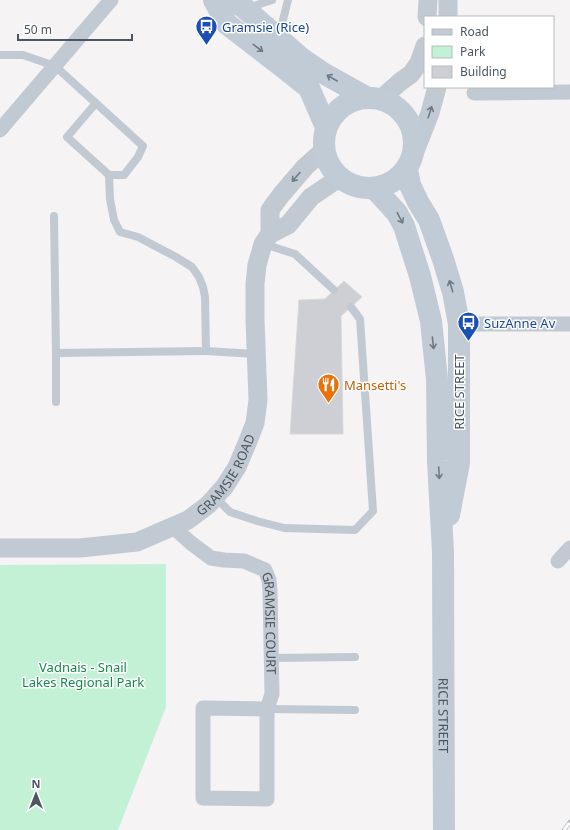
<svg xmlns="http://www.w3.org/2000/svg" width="570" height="830" viewBox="0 0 570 830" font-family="'Noto Sans',sans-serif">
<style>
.green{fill:#c3f1d5}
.building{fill:#cdcfd5;stroke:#d7d9de}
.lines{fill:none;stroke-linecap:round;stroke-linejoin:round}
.service{stroke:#c1cad2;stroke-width:8}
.minor{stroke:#c1cad2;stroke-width:15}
.tertiary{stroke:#c1cad2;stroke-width:19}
.secondary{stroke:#c1cbd6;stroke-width:22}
.rail-casing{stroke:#b5b8bd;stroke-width:4.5}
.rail{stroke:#fff;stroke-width:3;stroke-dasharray:9;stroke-linecap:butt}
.oneway{stroke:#6e7984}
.oneway2{stroke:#6e7983}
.labels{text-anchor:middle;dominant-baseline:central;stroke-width:3;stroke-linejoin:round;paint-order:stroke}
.transit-label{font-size:13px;fill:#164399;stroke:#fff;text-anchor:start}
.food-label{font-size:13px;fill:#c56008;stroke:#fff;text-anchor:start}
.street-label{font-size:13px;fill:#4a5661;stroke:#fff}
.park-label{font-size:13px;fill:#17864f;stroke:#fff}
</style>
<rect width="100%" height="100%" fill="#f5f3f3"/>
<path class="green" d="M166 564V707L118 830H0V565Z"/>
<path class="building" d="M344 281 362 297 341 316 343 434H290L299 300 325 299Z"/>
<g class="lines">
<g class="service">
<path d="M248 6H254L272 0"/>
<path d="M279 36 288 0"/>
<path d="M0 55H23L55 66 143 146 138 157 124 175H109L67 137 96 103"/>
<path d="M109 175 110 199 114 220 120 232 138 237 176 257 192 267 199 277 203 287 205 297 206 351 256 354"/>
<path d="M54 216 56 353 206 351"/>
<path d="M264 244 295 254 334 290"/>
<path d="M56 353V402"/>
<path d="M215 497 230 512 257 521 284 528 355 530 373 511 360 319 351 307"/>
<path d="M272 658 355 657"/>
<path d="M267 709 355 710"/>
</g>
<g class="minor">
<path d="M474 93 570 92"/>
<path d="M0 130 111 0"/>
<path d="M459 324H570"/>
<path id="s1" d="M173 527 191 543 211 558 224 560 244 561 265 570 269 580 270 591 272 694 267 709V799L203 798V708L267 709"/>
<path d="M558 561 570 548"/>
</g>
<g class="tertiary">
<path d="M427 17 428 0"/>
<path d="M448 17V0"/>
<path d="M381 99 400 82 411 74 419 63 425 46"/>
<path d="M411 161 430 113 437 87"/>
<path d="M270 234V210L281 195 305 167 324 150"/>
<path id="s2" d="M0 548H80L137 542 188 520 208 505 225 486 237 467 248 441 255 423 258 400 255 319V284L257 265 263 244 270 234 288 225 311 197 339 178"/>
</g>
<g class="secondary">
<path d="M214 0 227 24 284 68 309 88 326 127"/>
<path d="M229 0 242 6 301 58 323 73 366 97"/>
<circle cx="369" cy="143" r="45"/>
<path d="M407 169 410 185 418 202 429 220 443 259 453 292 459 324V463L449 515"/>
<path id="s3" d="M375 189 397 213 404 226 420 276 431 321 437 379 438 461 443 552 444 830"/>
</g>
<defs>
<path id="rail" d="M564 830 570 822"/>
</defs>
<use href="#rail" class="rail-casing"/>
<use href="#rail" class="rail"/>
</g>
<defs><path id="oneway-shaft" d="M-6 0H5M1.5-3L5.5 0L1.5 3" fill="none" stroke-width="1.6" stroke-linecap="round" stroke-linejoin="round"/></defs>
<g class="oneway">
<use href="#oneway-shaft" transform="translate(258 48) rotate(37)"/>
<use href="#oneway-shaft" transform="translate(332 78) rotate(-150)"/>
<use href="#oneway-shaft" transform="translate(400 218) rotate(62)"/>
<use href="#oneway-shaft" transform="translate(451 286) rotate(-107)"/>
<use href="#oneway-shaft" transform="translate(433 343) rotate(84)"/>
<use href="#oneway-shaft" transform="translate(439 473) rotate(87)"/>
</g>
<g class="oneway2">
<use href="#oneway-shaft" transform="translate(430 112) rotate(-72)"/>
<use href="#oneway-shaft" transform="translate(296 177) rotate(130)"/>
</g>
<defs>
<symbol id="bus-pin" viewBox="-11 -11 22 30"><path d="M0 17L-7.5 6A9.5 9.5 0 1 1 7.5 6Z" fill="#1a4fb4" stroke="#fff"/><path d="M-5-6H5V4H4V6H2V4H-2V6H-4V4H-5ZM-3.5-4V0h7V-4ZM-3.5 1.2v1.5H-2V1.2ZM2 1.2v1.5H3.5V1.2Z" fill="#fff"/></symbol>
<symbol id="restaurant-pin" viewBox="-11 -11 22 30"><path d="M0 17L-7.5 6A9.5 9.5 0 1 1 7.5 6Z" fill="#e8710a" stroke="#fff"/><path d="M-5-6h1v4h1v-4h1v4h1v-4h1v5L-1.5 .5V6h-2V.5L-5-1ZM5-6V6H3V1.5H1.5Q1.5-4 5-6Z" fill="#fff"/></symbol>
</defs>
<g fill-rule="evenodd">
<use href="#bus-pin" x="194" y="14" width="25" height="34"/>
<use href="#bus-pin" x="456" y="310" width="25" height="34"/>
<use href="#restaurant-pin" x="316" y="372" width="25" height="34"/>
</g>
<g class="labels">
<g class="transit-label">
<text x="222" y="27">Gramsie (Rice)</text>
<text x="484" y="323">SuzAnne Av</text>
</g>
<g class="food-label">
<text x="344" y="385">Mansetti's</text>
</g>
<g class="street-label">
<text transform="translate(459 392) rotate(-90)">RICE STREET</text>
<text stroke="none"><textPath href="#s2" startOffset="253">GRAMSIE ROAD</textPath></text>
<text stroke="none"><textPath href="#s1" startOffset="159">GRAMSIE COURT</textPath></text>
<text stroke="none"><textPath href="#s3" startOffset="541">RICE STREET</textPath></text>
</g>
<g class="park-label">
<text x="83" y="667">Vadnais - Snail<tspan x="83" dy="15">Lakes Regional Park</tspan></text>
</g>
</g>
<rect x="424" y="16" width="130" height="72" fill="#ffffff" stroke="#b7bbc0"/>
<rect x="432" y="29" width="20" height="6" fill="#c1cbd6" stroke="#b7bbc0"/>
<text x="460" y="36" font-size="12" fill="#4a5661">Road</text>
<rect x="432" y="46" width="20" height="12" fill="#c3f1d5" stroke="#b7bbc0"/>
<text x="460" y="56" font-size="12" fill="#4a5661">Park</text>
<rect x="432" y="66" width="20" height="12" fill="#cdcfd5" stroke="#b7bbc0"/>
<text x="460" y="76" font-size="12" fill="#4a5661">Building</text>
<g transform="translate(36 794)" stroke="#ffffff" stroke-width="3" paint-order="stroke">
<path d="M0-3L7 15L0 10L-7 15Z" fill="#4a5661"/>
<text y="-6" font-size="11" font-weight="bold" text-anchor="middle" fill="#4a5661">N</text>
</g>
<path d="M18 34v6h114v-6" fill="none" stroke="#4a5661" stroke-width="2"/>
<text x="24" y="34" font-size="12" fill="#4a5661" stroke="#ffffff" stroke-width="3" paint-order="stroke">50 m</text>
</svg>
